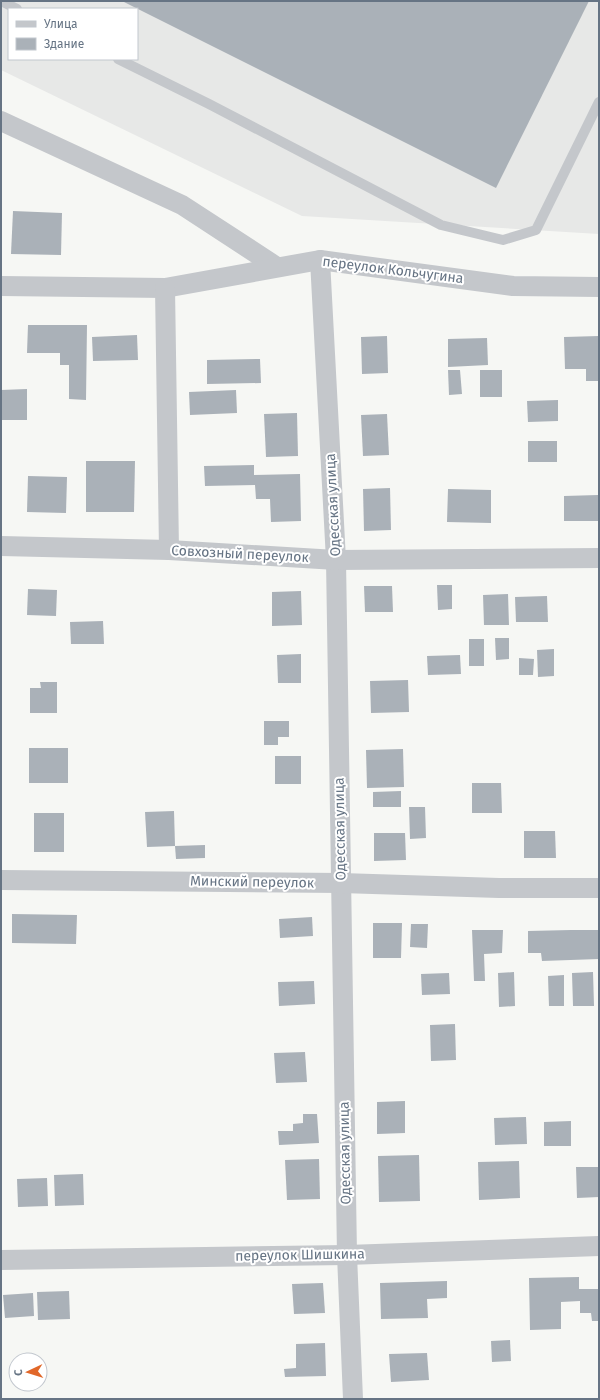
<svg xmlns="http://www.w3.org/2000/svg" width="600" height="1400" viewBox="0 0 600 1400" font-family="'Fira Sans',sans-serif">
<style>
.built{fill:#e7e8e7;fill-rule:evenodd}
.building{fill:#aab1b8}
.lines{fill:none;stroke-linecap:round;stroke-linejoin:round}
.service{stroke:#c4c7cb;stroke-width:10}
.minor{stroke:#c4c7cb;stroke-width:20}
.labels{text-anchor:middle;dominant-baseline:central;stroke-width:4;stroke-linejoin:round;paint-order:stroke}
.street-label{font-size:14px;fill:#667484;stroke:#fff}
</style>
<rect width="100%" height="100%" fill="#f6f7f4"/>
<path class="built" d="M1 1H599V234L302 216 1 70ZM9 9H137V59H9Z"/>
<g class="building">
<path d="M122 1H589L496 188Z"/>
<path d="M13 211 62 213 61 255 11 254Z"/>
<path d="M28 325H87L86 400 69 399V365H60V353H27Z"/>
<path d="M137 335 138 360 93 361 92 337Z"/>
<path d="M387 336 388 373 362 374 361 337Z"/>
<path d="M599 336V381H586V369H565L564 337Z"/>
<path d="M487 338 488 365 448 367V339Z"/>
<path d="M260 359 261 383 207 384V360Z"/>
<path d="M448 370H460L462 394 449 395Z"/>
<rect x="480" y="370" width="22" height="27"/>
<path d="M27 389V420H1V390Z"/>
<path d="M236 390 237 413 190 415 189 392Z"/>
<path d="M558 400V421L528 422 527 401Z"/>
<path d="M297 413 298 456 266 457 264 414Z"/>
<path d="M387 414 389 455 363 456 361 415Z"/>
<rect x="528" y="441" width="29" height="21"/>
<path d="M86 461H135L134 512H86Z"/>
<path d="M254 465V475L300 474 301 521 271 522 270 499H256L255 485 205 486 204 466Z"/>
<path d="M28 476 67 477 66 513 27 512Z"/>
<path d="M390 488 391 530 364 531 363 489Z"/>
<path d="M448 489 491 490V523L447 522Z"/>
<path d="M598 495 599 521H564V496Z"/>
<path d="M437 585H452V609L438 610Z"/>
<path d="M364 586H392L393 612H365Z"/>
<path d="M28 589 57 590 56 616 27 615Z"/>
<path d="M301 591 302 625 272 626V592Z"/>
<path d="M508 594 509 625H484L483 595Z"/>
<path d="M547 596 548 622H516L515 597Z"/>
<path d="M103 621 104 644H71L70 622Z"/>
<path d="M495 638H509V659L496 660Z"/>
<rect x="469" y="639" width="15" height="27"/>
<path d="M554 649V676L538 677 537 650Z"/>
<path d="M301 654V683H278L277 655Z"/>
<path d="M460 655 461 674 428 675 427 656Z"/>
<path d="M519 658 534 659 533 675H519Z"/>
<path d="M408 680 409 712 371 713 370 681Z"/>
<path d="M40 682H57V713H30V688H41Z"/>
<path d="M264 721H289V737H278V745H264Z"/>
<rect x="29" y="748" width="39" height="35"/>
<path d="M403 749 404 787 367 788 366 750Z"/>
<rect x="275" y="756" width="26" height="28"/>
<path d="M472 783H501L502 813H472Z"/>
<path d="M401 791V807H373V792Z"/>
<path d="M409 807H425L426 838 410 839Z"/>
<path d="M174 811 175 846 147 847 145 812Z"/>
<rect x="34" y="813" width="30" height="39"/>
<path d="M524 831H555L556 858H524Z"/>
<path d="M374 833H405L406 860 374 861Z"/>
<path d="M205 845V858L176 859 175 846Z"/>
<path d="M12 914 77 915 76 944 12 943Z"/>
<path d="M312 917 313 936 280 938 279 919Z"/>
<path d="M373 923H402L401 958H373Z"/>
<path d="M411 924H428L427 948 410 947Z"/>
<path d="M472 930H503L502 953 484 954 485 981H474Z"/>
<path d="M571 930H599V959L542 961 541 953H528V931Z"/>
<path d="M514 972 515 1006 499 1007 498 973Z"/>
<path d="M593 972 594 1006H573L572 973Z"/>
<path d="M449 973 450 994 422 995 421 974Z"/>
<path d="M564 975V1006H549L548 976Z"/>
<path d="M314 981 315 1004 279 1006 278 982Z"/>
<path d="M455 1024 456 1060 431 1061 430 1025Z"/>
<path d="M305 1052 307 1082 276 1083 274 1053Z"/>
<path d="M405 1101V1133L377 1134V1102Z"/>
<path d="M303 1114H317L319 1143 279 1145 278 1131H293V1124L303 1123Z"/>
<path d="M526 1117 527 1144 495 1145 494 1118Z"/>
<path d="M571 1121V1146H544V1122Z"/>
<path d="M419 1155 420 1201 379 1202 378 1156Z"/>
<path d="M319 1159 320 1199 287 1200 285 1160Z"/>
<path d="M519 1161 520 1198 479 1200 478 1162Z"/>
<path d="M576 1167H599V1197L577 1198Z"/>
<path d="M83 1174 84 1205 55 1206 54 1175Z"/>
<path d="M47 1178 48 1206 18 1207 17 1179Z"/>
<path d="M579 1277V1289H599V1321H592L591 1313H580V1301L561 1302V1329L530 1330 529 1278Z"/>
<path d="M447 1281V1298L427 1299 428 1318 381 1319 380 1283Z"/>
<path d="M323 1283 325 1313 294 1314 292 1284Z"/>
<path d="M69 1291 70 1319 38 1320 37 1292Z"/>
<path d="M33 1293 34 1316 5 1318 3 1295Z"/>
<path d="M510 1340 511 1361 492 1362 491 1341Z"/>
<path d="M325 1343 326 1376 285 1377 284 1369 296 1368V1344Z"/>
<path d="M427 1353 429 1380 391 1382 389 1354Z"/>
</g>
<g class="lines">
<g class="service">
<path d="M1 1 17 9"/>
<path d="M118 59 209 104 441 225 503 240 536 230 599 102"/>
</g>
<g class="minor">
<path d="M1 121 182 205 277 267"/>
<path d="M320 260 336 560 347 1255 353 1399"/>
<path d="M1 286 165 288 320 260 513 286 599 287"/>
<path d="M165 288 169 550"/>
<path d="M1 546 169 550 336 560 599 558"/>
<path d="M1 880 341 883 499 888H599"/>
<path d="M1 1260 347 1255 599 1246"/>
</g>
</g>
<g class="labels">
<g class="street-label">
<text transform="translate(393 270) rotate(7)">переулок Кольчугина</text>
<text transform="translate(333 505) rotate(-93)">Одесская улица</text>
<text transform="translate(240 554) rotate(3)">Совхозный переулок</text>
<text transform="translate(340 829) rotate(-91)">Одесская улица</text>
<text transform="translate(252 882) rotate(1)">Минский переулок</text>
<text transform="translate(345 1153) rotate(-91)">Одесская улица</text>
<text transform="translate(300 1255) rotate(-1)">переулок Шишкина</text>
</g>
</g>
<rect width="600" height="1400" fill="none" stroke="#667484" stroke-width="4"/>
<rect x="8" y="8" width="130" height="52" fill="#ffffff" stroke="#c2c7ce"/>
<rect x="16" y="21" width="20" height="6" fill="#c4c7cb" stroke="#c2c7ce"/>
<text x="44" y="28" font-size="12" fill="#667484">Улица</text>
<rect x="16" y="38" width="20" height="12" fill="#aab1b8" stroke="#c2c7ce"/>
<text x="44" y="48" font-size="12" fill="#667484">Здание</text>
<g transform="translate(28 1372) rotate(266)"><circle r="19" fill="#ffffff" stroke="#c2c7ce"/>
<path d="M0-3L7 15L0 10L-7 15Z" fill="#e16729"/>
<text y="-6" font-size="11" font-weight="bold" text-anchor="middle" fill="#667484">С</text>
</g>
</svg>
